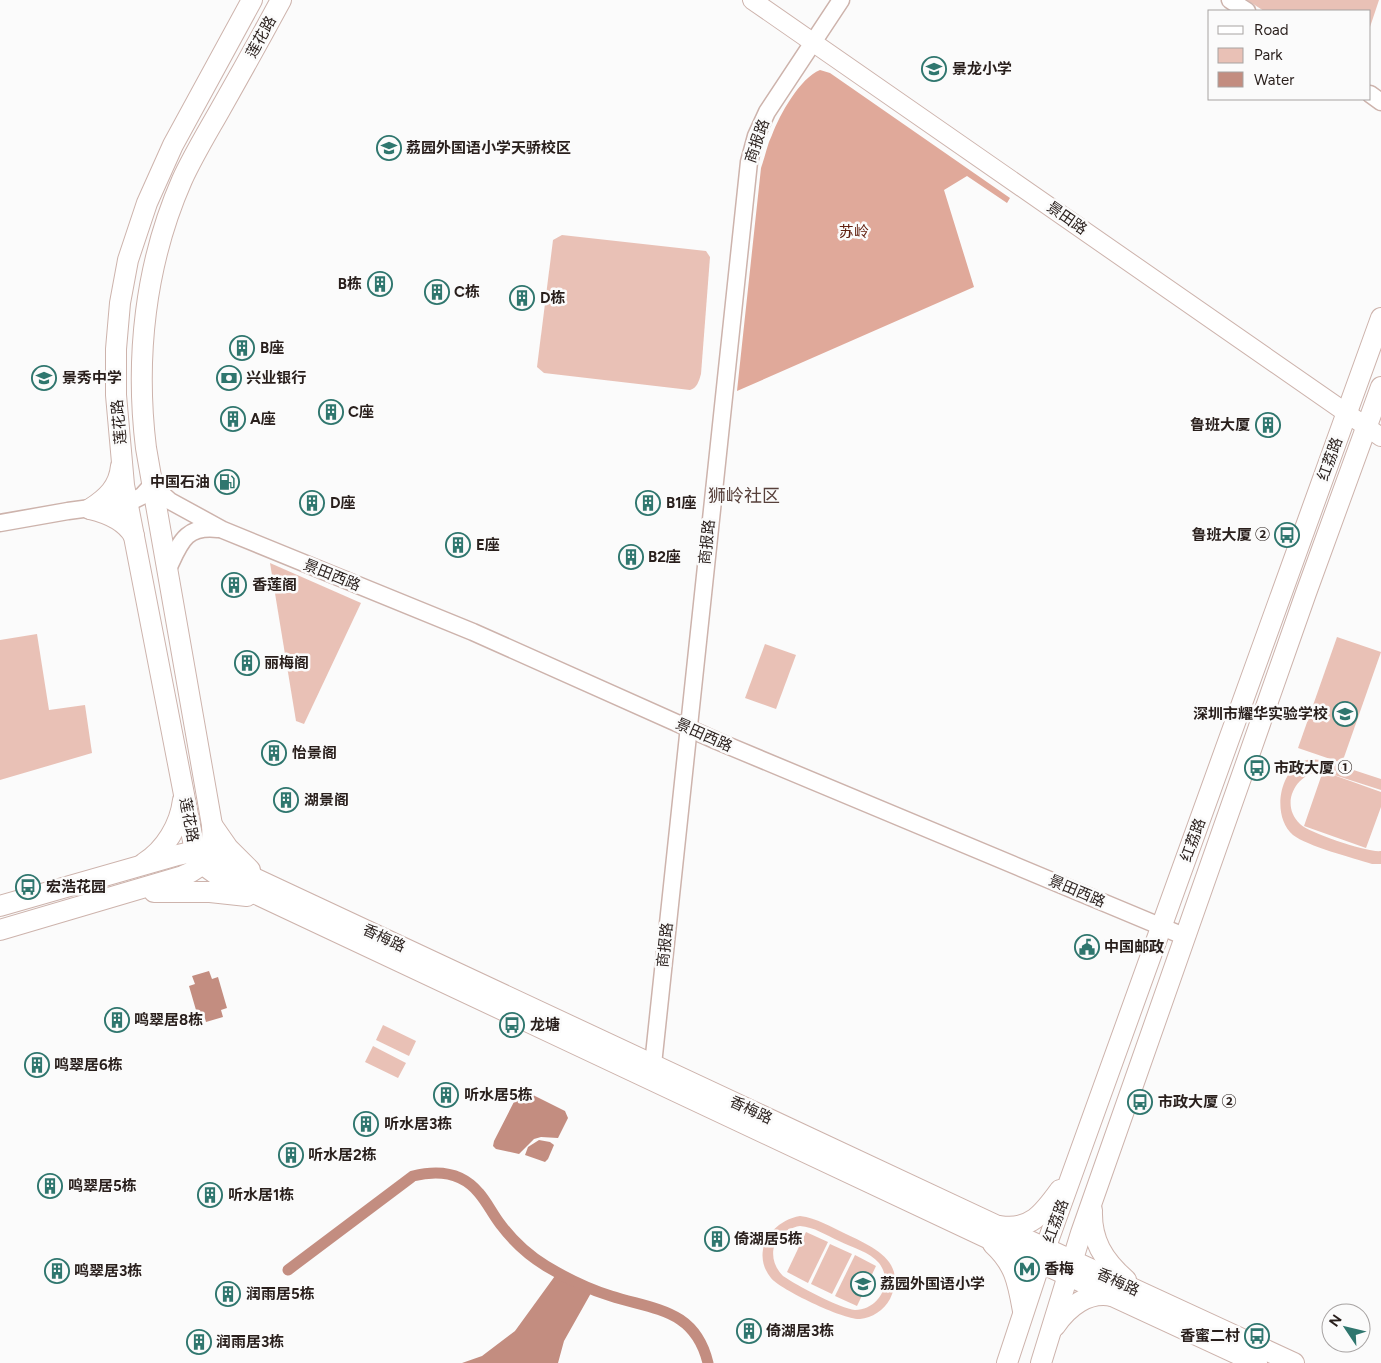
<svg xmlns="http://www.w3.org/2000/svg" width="1381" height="1363" viewBox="0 0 1381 1363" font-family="Figtree,'Noto Sans SC',sans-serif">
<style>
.green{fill:#e9c1b6;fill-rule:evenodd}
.forest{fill:#e0a99a}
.water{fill:#c38d80}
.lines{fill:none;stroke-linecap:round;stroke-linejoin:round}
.canal{stroke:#c38d80;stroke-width:11}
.tertiary-casing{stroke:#cdb3ac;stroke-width:19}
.secondary-casing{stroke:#cdb3ac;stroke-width:20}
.primary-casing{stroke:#cdb3ac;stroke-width:22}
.tertiary{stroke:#fff;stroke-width:16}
.secondary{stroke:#fff;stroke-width:18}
.primary{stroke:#fff;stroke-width:20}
.labels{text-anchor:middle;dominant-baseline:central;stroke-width:5;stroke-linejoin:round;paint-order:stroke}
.street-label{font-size:15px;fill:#291f1c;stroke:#fbfbfb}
.poi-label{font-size:15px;font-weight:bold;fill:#291f1c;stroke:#fbfbfb;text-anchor:start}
.park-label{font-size:15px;fill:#612010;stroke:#fbfbfb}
.quarter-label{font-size:18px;fill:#57403b;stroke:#fbfbfb}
</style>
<rect width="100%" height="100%" fill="#fbfbfb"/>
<g class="green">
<path d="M1247 0H1379L1370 27V11H1264Z"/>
<path d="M562 235 706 251 710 257 701 374C699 381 697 388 690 390L544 373 537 367 553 240Z"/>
<path d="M270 563 361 603 304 724 296 721Z"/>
<path d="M37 634 49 710 85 705 92 753 0 780V640Z"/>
<path d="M1337 637 1381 652 1342 763 1298 748Z"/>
<path d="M765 644 796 655 776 709 745 698Z"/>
<path d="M1323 760 1381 779V790L1325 772 1381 792V807L1366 848 1304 826 1323 771C1296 772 1279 804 1300 824 1309 833 1368 853 1381 851V864H1372C1353 858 1307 846 1293 835 1271 816 1279 768 1307 760 1312 759 1318 760 1323 760Z"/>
<path d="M383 1025 416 1041 409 1056 376 1040Z"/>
<path d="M373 1046 406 1063 398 1078 365 1062Z"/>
<path d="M800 1216C817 1218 831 1227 846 1234 873 1247 908 1261 890 1299 884 1310 872 1318 860 1319 844 1320 781 1290 771 1278 750 1252 771 1221 800 1216ZM800 1226C814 1227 826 1235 839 1241 851 1247 870 1252 879 1263 894 1282 879 1310 855 1310 841 1309 796 1285 783 1276 764 1257 774 1230 800 1226Z"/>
<path d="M806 1232 828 1242 808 1283 787 1272Z"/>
<path d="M830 1244 852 1254 832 1294 811 1284Z"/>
<path d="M855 1255 876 1266 857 1306 835 1296Z"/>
</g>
<path class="forest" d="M820 70 830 73 1010 198 1007 203 967 176 944 190 974 287 737 391 761 168C765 157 767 145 772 135 780 114 800 78 820 70Z"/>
<g class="water">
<path d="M209 971 212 979 218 977 227 1008 221 1010 223 1017 206 1022 204 1015 198 1017 189 986 195 984 192 976Z"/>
<path d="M525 1091 565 1111 568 1118 558 1138 541 1137 534 1139 519 1154 496 1149 493 1146 494 1141 517 1096 520 1092Z"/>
<path d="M539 1140 550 1142 554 1145 548 1159 545 1162 525 1155 528 1147Z"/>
<path d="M560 1269 595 1286 564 1341 558 1363H462L482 1356 515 1331Z"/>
</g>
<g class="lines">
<path class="canal" d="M288 1270 413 1176C437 1170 462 1172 479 1193 487 1202 493 1215 501 1225 513 1241 528 1255 546 1266 566 1278 588 1289 611 1296 655 1310 695 1309 708 1363"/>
<defs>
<g id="tertiary">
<path d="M1230 0 1247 11"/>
<path d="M1370 94 1381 102"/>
<path d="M0 523 68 511 128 503 142 496 152 485 170 501 223 530 473 632 717 741 1186 937"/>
<path d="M167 571C180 544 184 525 218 529"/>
<path d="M652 1074 749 162 756 136 767 112 841 0"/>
</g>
<path id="secondary" d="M752 0 1381 437"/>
<g id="primary">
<path d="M252 0 173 145 147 203 128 260 120 303 116 349V395L124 485 194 846 202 864 220 877 1013 1250 1257 1363"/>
<path d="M90 509C107 498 119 487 121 466"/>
<path d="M90 509C107 513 125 520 134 536"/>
<path d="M212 825 228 848 250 870"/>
<path d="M144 863C165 850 180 825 183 800"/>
<path d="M154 892H210L247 896"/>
<path d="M0 906 178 855 191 852 205 855 1019 1236 1294 1363"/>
<path d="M0 930 183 876C208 865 214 851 212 825L146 448C135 358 145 264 182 180 193 156 207 133 220 110 241 73 261 37 281 0"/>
<path d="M1092 1210C1091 1240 1103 1260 1126 1280"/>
<path d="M1000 1226C1031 1231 1044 1212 1060 1190"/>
<path d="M993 1244C1015 1264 1018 1283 1023 1311"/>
<path d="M1055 1326C1068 1307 1088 1291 1112 1296"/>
<path d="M1007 1363 1040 1263 1381 318"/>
<path d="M1041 1363 1081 1233 1306 593 1381 387"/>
</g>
</defs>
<use href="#tertiary" class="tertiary-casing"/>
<use href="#secondary" class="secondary-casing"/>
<use href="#primary" class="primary-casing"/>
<use href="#tertiary" class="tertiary"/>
<use href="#secondary" class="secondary"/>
<use href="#primary" class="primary"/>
</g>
<defs>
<symbol id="school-ring" viewBox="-11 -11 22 22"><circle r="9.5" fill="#fbfbfb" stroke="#2f766e" stroke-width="1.5"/><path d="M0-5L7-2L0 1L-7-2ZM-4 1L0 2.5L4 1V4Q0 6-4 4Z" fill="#2f766e"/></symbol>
<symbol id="building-ring" viewBox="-11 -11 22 22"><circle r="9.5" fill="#fbfbfb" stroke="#2f766e" stroke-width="1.5"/><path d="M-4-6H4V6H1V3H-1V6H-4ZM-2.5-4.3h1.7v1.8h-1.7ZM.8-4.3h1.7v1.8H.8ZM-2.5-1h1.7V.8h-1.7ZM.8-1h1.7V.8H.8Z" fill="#2f766e"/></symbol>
<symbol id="bank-ring" viewBox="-11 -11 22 22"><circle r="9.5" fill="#fbfbfb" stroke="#2f766e" stroke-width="1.5"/><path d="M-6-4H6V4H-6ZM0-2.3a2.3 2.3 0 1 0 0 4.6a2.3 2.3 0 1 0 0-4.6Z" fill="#2f766e"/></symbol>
<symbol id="fuel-ring" viewBox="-11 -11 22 22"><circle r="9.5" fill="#fbfbfb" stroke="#2f766e" stroke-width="1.5"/><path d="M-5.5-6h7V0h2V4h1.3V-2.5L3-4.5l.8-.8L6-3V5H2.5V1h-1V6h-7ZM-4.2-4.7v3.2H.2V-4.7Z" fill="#2f766e"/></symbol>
<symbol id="bus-ring" viewBox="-11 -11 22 22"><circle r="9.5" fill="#fbfbfb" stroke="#2f766e" stroke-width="1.5"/><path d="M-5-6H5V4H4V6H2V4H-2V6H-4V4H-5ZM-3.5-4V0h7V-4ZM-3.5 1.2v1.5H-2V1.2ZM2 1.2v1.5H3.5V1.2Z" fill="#2f766e"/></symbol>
<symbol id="civic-ring" viewBox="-11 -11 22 22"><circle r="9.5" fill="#fbfbfb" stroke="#2f766e" stroke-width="1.5"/><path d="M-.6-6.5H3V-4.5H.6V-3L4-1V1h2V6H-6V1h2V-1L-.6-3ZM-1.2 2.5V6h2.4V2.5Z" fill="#2f766e"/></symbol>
<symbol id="metro-ring" viewBox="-11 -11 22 22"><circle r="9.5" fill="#fbfbfb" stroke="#2f766e" stroke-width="1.5"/><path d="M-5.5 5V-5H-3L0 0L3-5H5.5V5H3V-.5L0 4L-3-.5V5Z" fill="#2f766e"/></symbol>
</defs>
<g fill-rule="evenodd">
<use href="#school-ring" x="920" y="55" width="28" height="28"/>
<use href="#school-ring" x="375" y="134" width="28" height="28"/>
<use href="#building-ring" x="366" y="270" width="28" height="28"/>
<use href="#building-ring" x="423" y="278" width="28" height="28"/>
<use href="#building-ring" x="508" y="284" width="28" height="28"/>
<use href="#building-ring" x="228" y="334" width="28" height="28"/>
<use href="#school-ring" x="30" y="364" width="28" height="28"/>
<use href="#bank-ring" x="215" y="364" width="28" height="28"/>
<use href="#building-ring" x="317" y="398" width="28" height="28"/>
<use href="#building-ring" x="219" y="405" width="28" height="28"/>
<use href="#building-ring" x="1254" y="411" width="28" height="28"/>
<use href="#fuel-ring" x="213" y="468" width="28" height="28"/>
<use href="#building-ring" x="298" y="489" width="28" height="28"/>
<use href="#building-ring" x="634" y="489" width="28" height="28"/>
<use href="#bus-ring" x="1273" y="521" width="28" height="28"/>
<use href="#building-ring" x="444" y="531" width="28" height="28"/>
<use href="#building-ring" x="617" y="543" width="28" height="28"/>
<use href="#building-ring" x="220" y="571" width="28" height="28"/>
<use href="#building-ring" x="233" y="649" width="28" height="28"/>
<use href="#school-ring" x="1331" y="700" width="28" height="28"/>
<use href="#building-ring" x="260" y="739" width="28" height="28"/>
<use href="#bus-ring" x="1243" y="754" width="28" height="28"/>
<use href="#building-ring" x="272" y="786" width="28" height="28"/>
<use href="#bus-ring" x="14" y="873" width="28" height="28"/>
<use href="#civic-ring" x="1073" y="933" width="28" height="28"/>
<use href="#building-ring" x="103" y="1006" width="28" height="28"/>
<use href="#bus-ring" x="498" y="1011" width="28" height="28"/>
<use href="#building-ring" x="23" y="1051" width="28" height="28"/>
<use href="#building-ring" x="432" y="1081" width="28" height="28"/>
<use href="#bus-ring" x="1126" y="1088" width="28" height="28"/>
<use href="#building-ring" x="352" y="1110" width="28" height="28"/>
<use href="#building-ring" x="277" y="1141" width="28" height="28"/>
<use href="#building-ring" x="36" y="1172" width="28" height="28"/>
<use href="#building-ring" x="196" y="1181" width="28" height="28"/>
<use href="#building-ring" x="703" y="1225" width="28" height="28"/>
<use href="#metro-ring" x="1013" y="1255" width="28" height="28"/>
<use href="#building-ring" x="43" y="1257" width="28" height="28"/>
<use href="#school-ring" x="849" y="1270" width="28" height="28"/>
<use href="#building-ring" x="214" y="1280" width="28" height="28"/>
<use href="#building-ring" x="735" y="1317" width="28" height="28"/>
<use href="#bus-ring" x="1243" y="1322" width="28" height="28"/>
<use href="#building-ring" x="185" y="1328" width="28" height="28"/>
</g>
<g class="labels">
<g class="street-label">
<text transform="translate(261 37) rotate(-61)">莲花路</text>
<text transform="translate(757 141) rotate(-71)">商报路</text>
<text transform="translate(1067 218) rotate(35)">景田路</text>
<text transform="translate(119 422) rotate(-95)">莲花路</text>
<text transform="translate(1330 459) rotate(-70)">红荔路</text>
<text transform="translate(707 542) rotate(-84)">商报路</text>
<text transform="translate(332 575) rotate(22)">景田西路</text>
<text transform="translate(704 735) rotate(24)">景田西路</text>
<text transform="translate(189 820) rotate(79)">莲花路</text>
<text transform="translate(1193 840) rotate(-70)">红荔路</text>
<text transform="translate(1077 891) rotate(23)">景田西路</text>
<text transform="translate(384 938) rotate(25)">香梅路</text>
<text transform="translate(665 945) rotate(-84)">商报路</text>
<text transform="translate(751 1110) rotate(25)">香梅路</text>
<text transform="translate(1056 1221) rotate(-70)">红荔路</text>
<text transform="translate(1118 1282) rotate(25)">香梅路</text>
</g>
<g class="poi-label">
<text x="952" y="69">景龙小学</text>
<text x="406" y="148">荔园外国语小学天骄校区</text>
<text x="362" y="284" text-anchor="end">B栋</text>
<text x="454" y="292">C栋</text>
<text x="540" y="298">D栋</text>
<text x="260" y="348">B座</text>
<text x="62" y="378">景秀中学</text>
<text x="246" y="378">兴业银行</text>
<text x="348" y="412">C座</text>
<text x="250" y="419">A座</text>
<text x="1250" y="425" text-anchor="end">鲁班大厦</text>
<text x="210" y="482" text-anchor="end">中国石油</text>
<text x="330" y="503">D座</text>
<text x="666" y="503">B1座</text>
<text x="1270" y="535" text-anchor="end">鲁班大厦 ②</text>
<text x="476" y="545">E座</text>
<text x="648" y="557">B2座</text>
<text x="252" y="585">香莲阁</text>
<text x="264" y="663">丽梅阁</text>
<text x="1328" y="714" text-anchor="end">深圳市耀华实验学校</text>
<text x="292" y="753">怡景阁</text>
<text x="1274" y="768">市政大厦 ①</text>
<text x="304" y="800">湖景阁</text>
<text x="46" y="887">宏浩花园</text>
<text x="1104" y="947">中国邮政</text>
<text x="134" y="1020">鸣翠居8栋</text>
<text x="530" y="1025">龙塘</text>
<text x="54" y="1065">鸣翠居6栋</text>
<text x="464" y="1095">听水居5栋</text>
<text x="1158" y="1102">市政大厦 ②</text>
<text x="384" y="1124">听水居3栋</text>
<text x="308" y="1155">听水居2栋</text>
<text x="68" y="1186">鸣翠居5栋</text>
<text x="228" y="1195">听水居1栋</text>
<text x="734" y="1239">倚湖居5栋</text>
<text x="1044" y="1269">香梅</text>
<text x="74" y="1271">鸣翠居3栋</text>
<text x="880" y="1284">荔园外国语小学</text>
<text x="246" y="1294">润雨居5栋</text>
<text x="766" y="1331">倚湖居3栋</text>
<text x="1240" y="1336" text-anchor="end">香蜜二村</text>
<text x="216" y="1342">润雨居3栋</text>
</g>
<g class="park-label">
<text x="854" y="232">苏岭</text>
</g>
<g class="quarter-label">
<text x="744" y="496">狮岭社区</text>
</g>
</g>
<rect x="1208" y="10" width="162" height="90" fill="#fbfbfb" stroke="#a7a3a2"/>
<rect x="1218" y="26" width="25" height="8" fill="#ffffff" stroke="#a7a3a2"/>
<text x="1254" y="35" font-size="15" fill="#291f1c">Road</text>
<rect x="1218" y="48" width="25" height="15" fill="#e9c1b6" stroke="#a7a3a2"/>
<text x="1254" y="60" font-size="15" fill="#291f1c">Park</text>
<rect x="1218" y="72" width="25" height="15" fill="#c38d80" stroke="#a7a3a2"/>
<text x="1254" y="85" font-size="15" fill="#291f1c">Water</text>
<g transform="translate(1346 1328) rotate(305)"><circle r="24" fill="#fbfbfb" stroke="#a7a3a2"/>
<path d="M0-4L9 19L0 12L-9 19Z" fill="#2f766e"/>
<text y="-8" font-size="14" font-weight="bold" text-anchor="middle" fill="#291f1c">N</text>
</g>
</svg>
